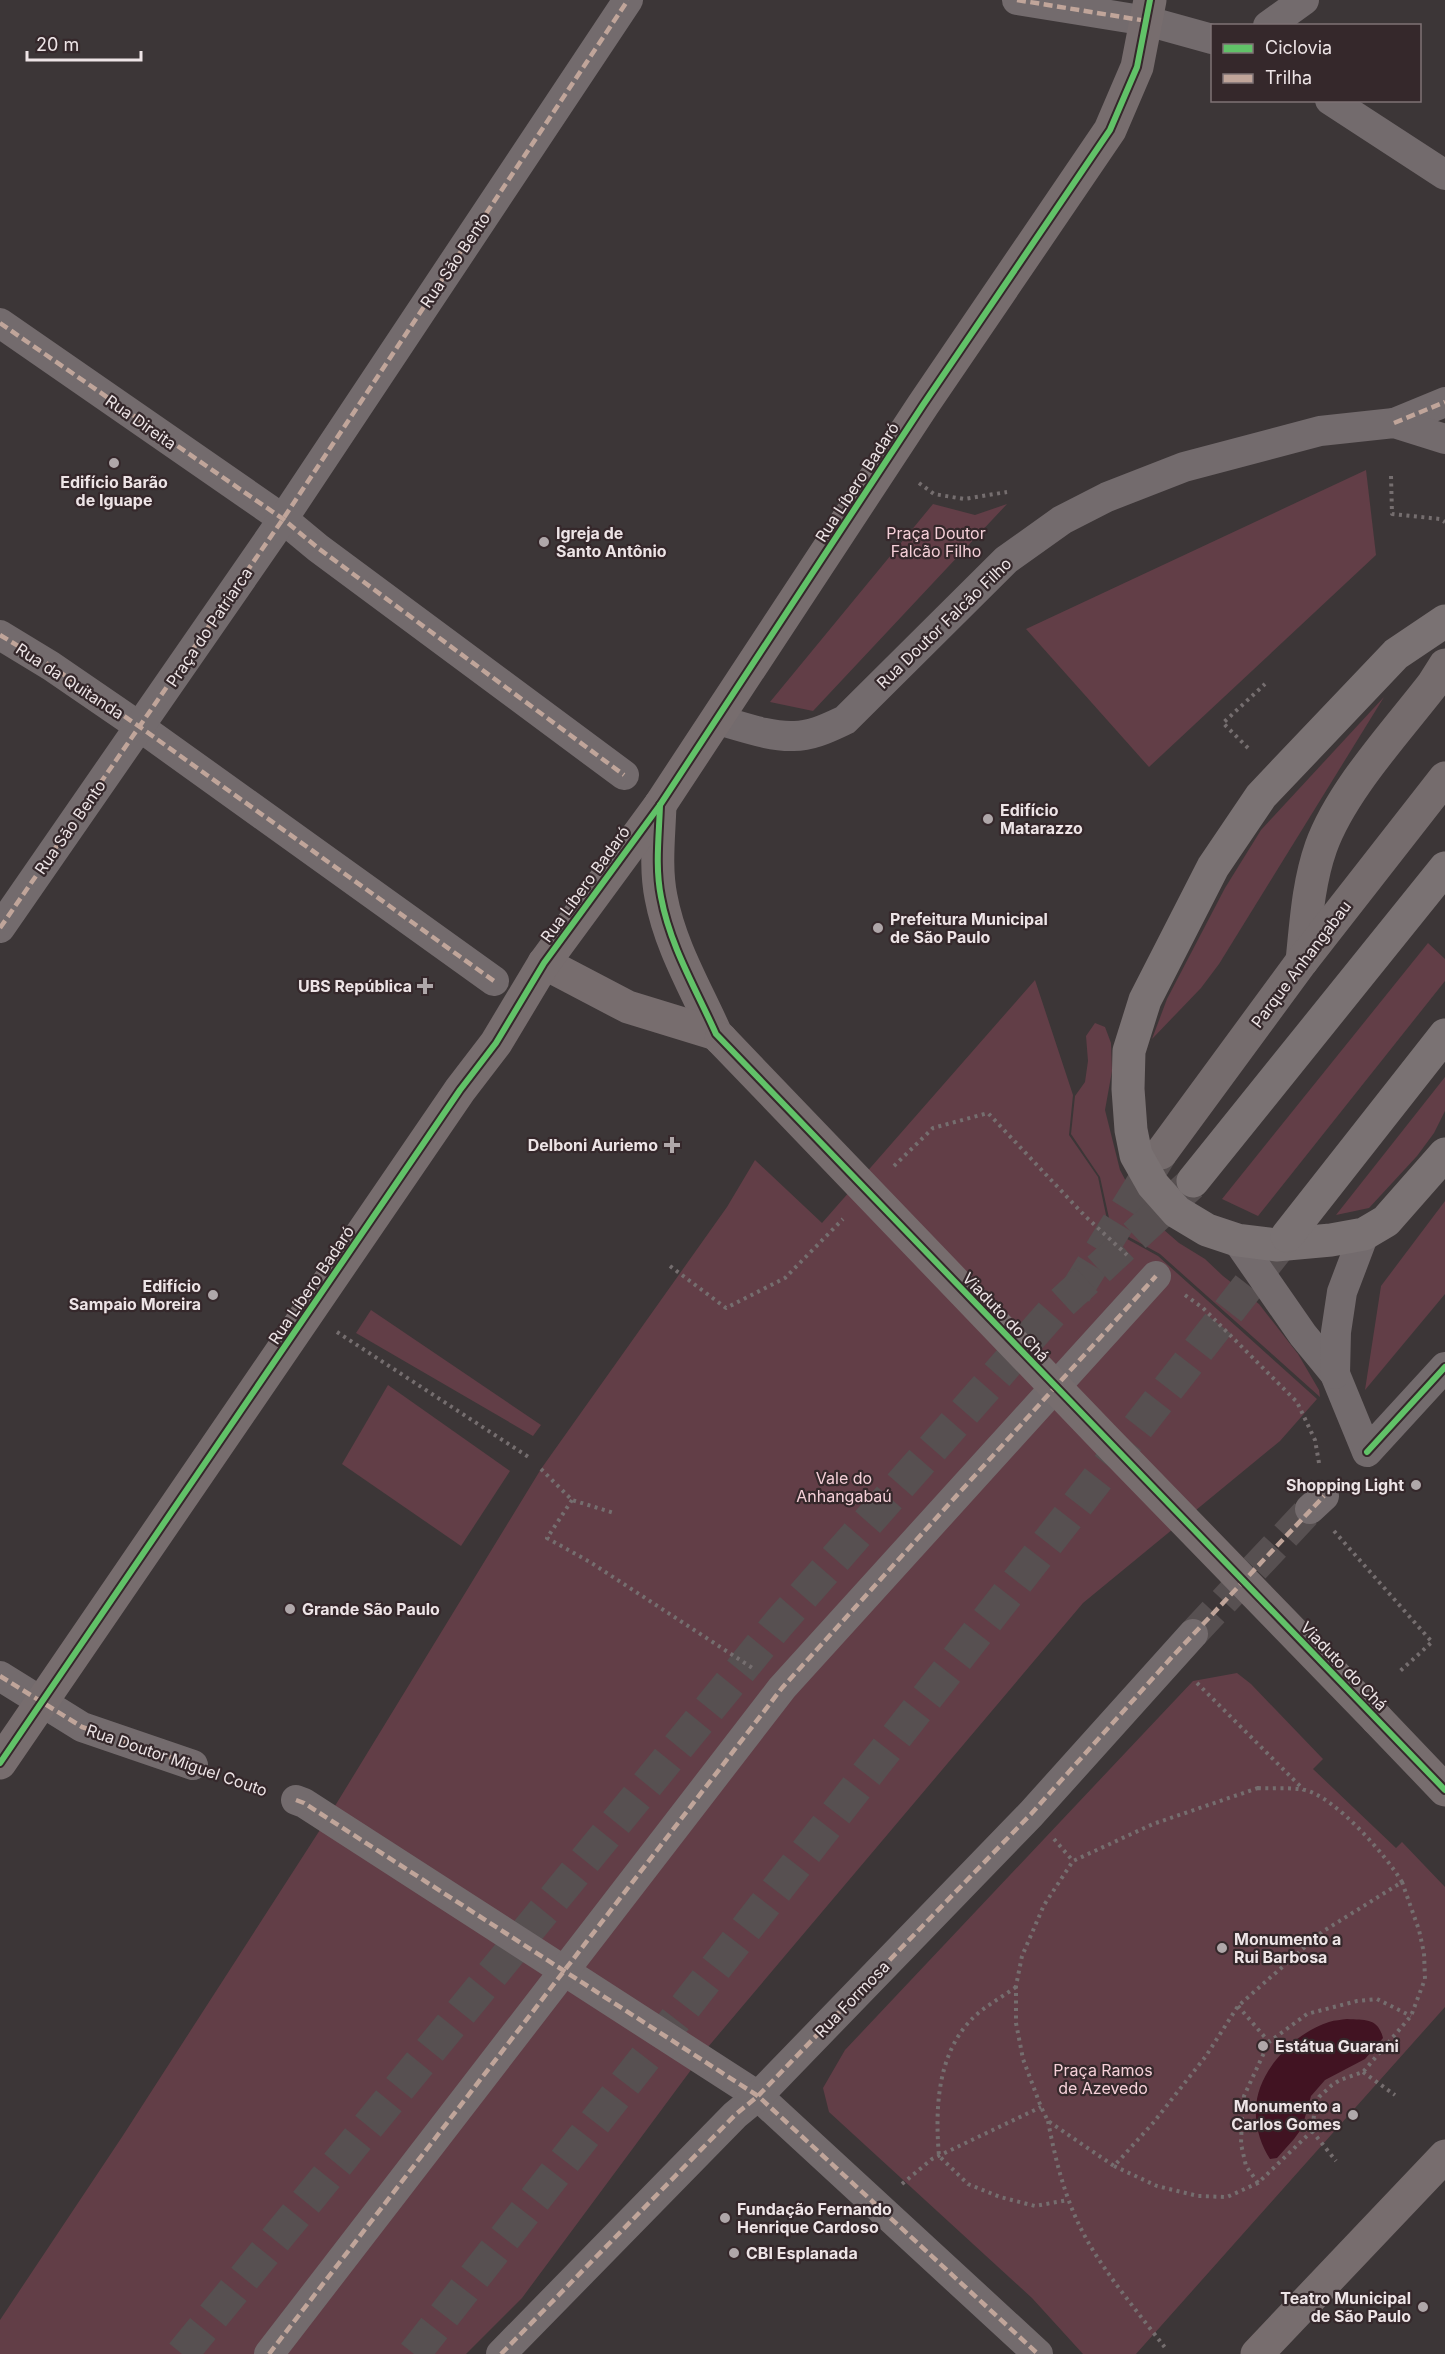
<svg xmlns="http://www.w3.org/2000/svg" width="1445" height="2354" viewBox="0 0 1445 2354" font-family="Inter,sans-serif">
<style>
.green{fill:#623e47}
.water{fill:#411322}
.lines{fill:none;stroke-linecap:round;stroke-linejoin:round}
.street-tunnel{stroke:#575051;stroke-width:30;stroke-dasharray:30 15;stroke-linecap:butt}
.primary-tunnel{stroke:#575051;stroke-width:33;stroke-dasharray:33 16;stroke-linecap:butt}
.highway-tunnel{stroke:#575051;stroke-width:33;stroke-dasharray:33 16;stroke-linecap:butt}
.path{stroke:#756e6f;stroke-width:4;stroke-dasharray:3 4.5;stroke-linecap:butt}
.street{stroke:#736b6d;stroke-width:30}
.secondary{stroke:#776d6e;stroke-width:33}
.primary{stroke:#756c6d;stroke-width:33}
.highway{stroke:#7a7273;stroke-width:33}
.secondary-bridge{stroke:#776d6e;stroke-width:33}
.quiet{stroke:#c0a59a;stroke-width:4.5;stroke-dasharray:9 4.5;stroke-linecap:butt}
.cycleway-casing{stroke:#35282b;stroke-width:10}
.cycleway{stroke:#61c268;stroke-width:6}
.poi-dot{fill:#afa7a9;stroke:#35282b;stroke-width:2}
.labels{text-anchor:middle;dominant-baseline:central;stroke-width:4.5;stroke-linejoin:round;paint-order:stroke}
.street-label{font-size:16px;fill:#ede4e6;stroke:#35282b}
.poi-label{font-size:16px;font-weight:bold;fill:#ede4e6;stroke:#35282b;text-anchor:start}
.park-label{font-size:16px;fill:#f5d0d8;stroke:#35282b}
</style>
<rect width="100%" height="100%" fill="#3c3637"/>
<g class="green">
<path d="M1366 470 1376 555 1149 767 1026 629Z"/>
<path d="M933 504 975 515 1007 504 813 711 770 702Z"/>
<path d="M1384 697 1219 964 1201 988 1152 1039 1167 999 1225 888 1261 830Z"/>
<path d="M1428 943 1445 959V981L1258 1216 1222 1199Z"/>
<path d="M1035 980 1073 1095 1069 1135 1098 1177 1109 1229 1158 1256 1317 1399 1280 1441 1083 1603 708 2047 522 2298 466 2354H0V2320L122 2137 327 1819 541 1469 727 1207 755 1160 822 1223Z"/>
<path d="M1095 1023 1105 1027 1111 1043 1112 1071 1105 1110 1120 1170 1129 1187 1156 1223 1179 1243 1205 1259 1223 1276 1259 1304 1298 1354 1319 1390 1320 1397 1160 1254 1111 1227 1100 1177 1071 1134 1075 1096 1085 1082 1088 1061 1086 1036Z"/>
<path d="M1445 1077V1111L1434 1133 1417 1156 1369 1208 1336 1215Z"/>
<path d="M1445 1201V1294L1365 1390 1381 1286Z"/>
<path d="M371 1310 541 1425 533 1436 356 1333Z"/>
<path d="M388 1385 510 1471 461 1546 342 1464Z"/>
<path d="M1237 1673 1251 1684 1323 1759 1313 1769 1396 1848 1402 1842 1445 1887V2007L1136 2354H1083L1032 2298 829 2112 823 2088 845 2050 1193 1681Z"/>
</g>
<path class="water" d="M1347 2019C1366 2020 1378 2018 1383 2038L1365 2059 1325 2080 1311 2096 1302 2128 1294 2139 1277 2158 1270 2159C1261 2145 1255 2127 1256 2110 1256 2072 1294 2033 1329 2022 1335 2020 1341 2020 1347 2019Z"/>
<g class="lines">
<path class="street-tunnel" d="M1193 1634 1310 1509"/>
<path class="primary-tunnel" d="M1075 1293 1161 1153"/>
<g class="highway-tunnel">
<path d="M182 2354 779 1623 1055 1309 1191 1184"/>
<path d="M414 2354 1277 1249"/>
</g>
<g class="path">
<path d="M1391 476 1392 514 1440 519 1445 522"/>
<path d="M919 483 934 494 964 499 1007 492"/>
<path d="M1248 748 1223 723 1265 684"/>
<path d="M894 1166 933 1128 988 1113 1085 1216 1127 1255"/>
<path d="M670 1266 726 1308 785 1278 843 1219"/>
<path d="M1185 1295 1203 1308 1297 1402 1315 1440 1319 1463"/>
<path d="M337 1332 530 1458"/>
<path d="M541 1469 572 1500 614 1513"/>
<path d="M572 1500 547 1538 590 1562 754 1669"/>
<path d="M1334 1531 1432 1642 1398 1673"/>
<path d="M1197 1683 1304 1790"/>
<path d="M226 1776 264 1789"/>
<path d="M1258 1788C1273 1789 1290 1787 1305 1790 1335 1797 1386 1855 1402 1882L1322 1932 1238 2006 1206 2056 1153 2123 1114 2166 1048 2121 1041 2107 1023 2059 1016 2023V1986L1022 1956 1044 1905 1073 1861 1153 1824Z"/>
<path d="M1054 1839 1073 1861"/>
<path d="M1016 1987C1001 1998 983 2007 971 2020 937 2055 935 2110 939 2156L968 2184 1000 2197 1035 2206 1068 2200"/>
<path d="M1238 2006 1269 2042"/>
<path d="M1363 2072 1395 2095"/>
<path d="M1048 2121C1056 2163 1066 2203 1087 2240 1107 2276 1141 2316 1166 2349"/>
<path d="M1312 2131 1336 2161"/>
<path d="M1114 2166 1157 2186 1198 2196 1227 2197 1258 2183 1312 2131 1315 2107 1319 2097 1332 2085 1340 2080 1363 2072 1411 2016 1425 1979 1424 1953 1419 1930 1402 1882"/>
<path d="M1258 2183 1246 2166 1241 2144 1242 2116 1244 2096 1269 2042 1307 2014 1357 2001 1377 1999 1411 2016"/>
<path d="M902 2184 932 2159 1041 2107"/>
</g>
<g class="street">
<path d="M1017 0 1147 21 1212 39"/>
<path d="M1268 26 1304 0"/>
<path d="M1330 100 1445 175"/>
<path d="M0 323 283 519 318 548 624 775"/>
<path d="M1394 423 1445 402"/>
<path d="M0 635 51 666 140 727 494 981"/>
<path d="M717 720C741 726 766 736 791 736 810 737 828 728 845 720L1006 560 1062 520 1107 497 1184 467 1320 431 1394 423 1445 439"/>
<path d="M0 928 283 519 628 0"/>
<path d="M1237 1240 1303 1335 1335 1374 1367 1452 1445 1367"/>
<path d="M1335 1374 1336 1332 1342 1292 1364 1234"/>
<path d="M1310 1509 1324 1496"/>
<path d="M0 1676 82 1727 193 1765"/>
<path d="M296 1800 304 1803 758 2096 1038 2354"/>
<path d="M269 2354 782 1688 1156 1276"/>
<path d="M501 2354 735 2115 758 2096 1031 1814 1193 1634"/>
</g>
<g class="secondary">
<path d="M660 805C659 836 655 867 661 897 670 946 696 989 716 1034L721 1039"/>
<path d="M544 963 628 1007 716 1034"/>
<path d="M1377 1719 1445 1790"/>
<path d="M0 1763 460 1090 496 1043 544 963 660 805 923 405 1110 130 1137 67 1150 0"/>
<path d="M1257 2354 1445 2156"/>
</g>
<g class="primary">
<path d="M1302 961C1306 923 1308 884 1321 847 1341 791 1396 732 1433 684L1445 665"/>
<path d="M1161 1153 1302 961 1445 778"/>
</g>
<g class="highway">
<path d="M1445 621 1396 654 1261 796 1213 867 1145 1000 1129 1051 1128 1089 1131 1130 1136 1155 1153 1185 1177 1212 1207 1230 1237 1240 1276 1245 1331 1240 1364 1234 1386 1221 1445 1154"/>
<path d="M1193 1181 1445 868"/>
<path d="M1287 1236 1445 1035"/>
</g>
<path class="secondary-bridge" d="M721 1039 1105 1439 1377 1719"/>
<g class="quiet">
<path d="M1017 0 1147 21"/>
<path d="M0 323 283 519 318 548 624 775"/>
<path d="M1394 423 1445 402"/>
<path d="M0 635 51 666 140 727 494 981"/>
<path d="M0 928 283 519 628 0"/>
<path d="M0 1676 82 1727 193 1765"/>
<path d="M296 1800 304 1803 758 2096 1038 2354"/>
<path d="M269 2354 782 1688 1156 1276"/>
<path d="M501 2354 735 2115 758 2096 1031 1814 1171 1658 1324 1496"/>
</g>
<defs>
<g id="cycleway">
<path d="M660 805C659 836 655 867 661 897 670 946 696 989 716 1034L1445 1790"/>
<path d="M1367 1452 1445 1367"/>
<path d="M0 1763 460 1090 496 1043 544 963 660 805 923 405 1110 130 1137 67 1150 0"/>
</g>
</defs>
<use href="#cycleway" class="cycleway-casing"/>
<use href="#cycleway" class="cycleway"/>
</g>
<g class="poi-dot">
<circle cx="114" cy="463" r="6"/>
<circle cx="544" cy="542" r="6"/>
<circle cx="988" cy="819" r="6"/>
<circle cx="878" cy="928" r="6"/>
<path d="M422 977h6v6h6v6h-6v6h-6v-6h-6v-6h6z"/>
<path d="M669 1136h6v6h6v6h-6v6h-6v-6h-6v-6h6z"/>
<circle cx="213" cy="1295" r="6"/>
<circle cx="1416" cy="1485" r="6"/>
<circle cx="290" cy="1609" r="6"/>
<circle cx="1222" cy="1948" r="6"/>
<circle cx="1263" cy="2046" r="6"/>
<circle cx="1353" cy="2115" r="6"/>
<circle cx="725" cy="2218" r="6"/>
<circle cx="734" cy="2253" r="6"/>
<circle cx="1423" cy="2307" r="6"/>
</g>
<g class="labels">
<g class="street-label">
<text transform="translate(455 260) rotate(-56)">Rua São Bento</text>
<text transform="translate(141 422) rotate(35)">Rua Direita</text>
<text transform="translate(857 482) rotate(-57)">Rua Líbero Badaró</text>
<text transform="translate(944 623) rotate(-44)">Rua Doutor Falcão Filho</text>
<text transform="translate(209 627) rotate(-56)">Praça do Patriarca</text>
<text transform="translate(70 681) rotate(33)">Rua da Quitanda</text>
<text transform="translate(70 827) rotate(-55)">Rua São Bento</text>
<text transform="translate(585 884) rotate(-54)">Rua Líbero Badaró</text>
<text transform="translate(1301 964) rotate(-53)">Parque Anhangabau</text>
<text transform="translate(311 1285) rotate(-56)">Rua Líbero Badaró</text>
<text transform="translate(1006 1317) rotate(46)">Viaduto do Chá</text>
<text transform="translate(1344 1666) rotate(46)">Viaduto do Chá</text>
<text transform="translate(177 1760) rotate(19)">Rua Doutor Miguel Couto</text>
<text transform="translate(852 1999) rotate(-46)">Rua Formosa</text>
</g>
<g class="poi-label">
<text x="114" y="482" text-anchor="middle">Edifício Barão<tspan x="114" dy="18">de Iguape</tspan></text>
<text x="556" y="533">Igreja de<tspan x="556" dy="18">Santo Antônio</tspan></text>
<text x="1000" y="810">Edifício<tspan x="1000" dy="18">Matarazzo</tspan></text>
<text x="890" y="919">Prefeitura Municipal<tspan x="890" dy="18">de São Paulo</tspan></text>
<text x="412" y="986" text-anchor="end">UBS República</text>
<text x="658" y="1145" text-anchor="end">Delboni Auriemo</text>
<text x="201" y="1286" text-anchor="end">Edifício<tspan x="201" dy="18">Sampaio Moreira</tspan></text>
<text x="1404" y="1485" text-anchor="end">Shopping Light</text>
<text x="302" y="1609">Grande São Paulo</text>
<text x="1234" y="1939">Monumento a<tspan x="1234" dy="18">Rui Barbosa</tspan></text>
<text x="1275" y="2046">Estátua Guarani</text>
<text x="1341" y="2106" text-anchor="end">Monumento a<tspan x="1341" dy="18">Carlos Gomes</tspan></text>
<text x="737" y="2209">Fundação Fernando<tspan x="737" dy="18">Henrique Cardoso</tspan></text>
<text x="746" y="2253">CBI Esplanada</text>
<text x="1411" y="2298" text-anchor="end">Teatro Municipal<tspan x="1411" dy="18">de São Paulo</tspan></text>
</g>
<g class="park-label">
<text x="936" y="533">Praça Doutor<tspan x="936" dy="18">Falcão Filho</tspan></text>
<text x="844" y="1478">Vale do<tspan x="844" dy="18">Anhangabaú</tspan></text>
<text x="1103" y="2070">Praça Ramos<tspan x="1103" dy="18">de Azevedo</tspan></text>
</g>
</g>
<rect x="1211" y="24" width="210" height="78" fill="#35282b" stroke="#7f7376" stroke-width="1.5"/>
<rect x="1223" y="44" width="30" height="9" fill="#61c268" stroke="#7f7376" stroke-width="1.5"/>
<text x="1265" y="54" font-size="18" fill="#ede4e6">Ciclovia</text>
<rect x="1223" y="74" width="30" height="9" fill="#c0a59a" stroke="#7f7376" stroke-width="1.5"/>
<text x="1265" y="84" font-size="18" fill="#ede4e6">Trilha</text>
<path d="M27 51v9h114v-9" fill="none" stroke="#ede4e6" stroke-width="3"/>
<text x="36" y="51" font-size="18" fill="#ede4e6" stroke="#35282b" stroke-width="4.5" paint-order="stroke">20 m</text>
</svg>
